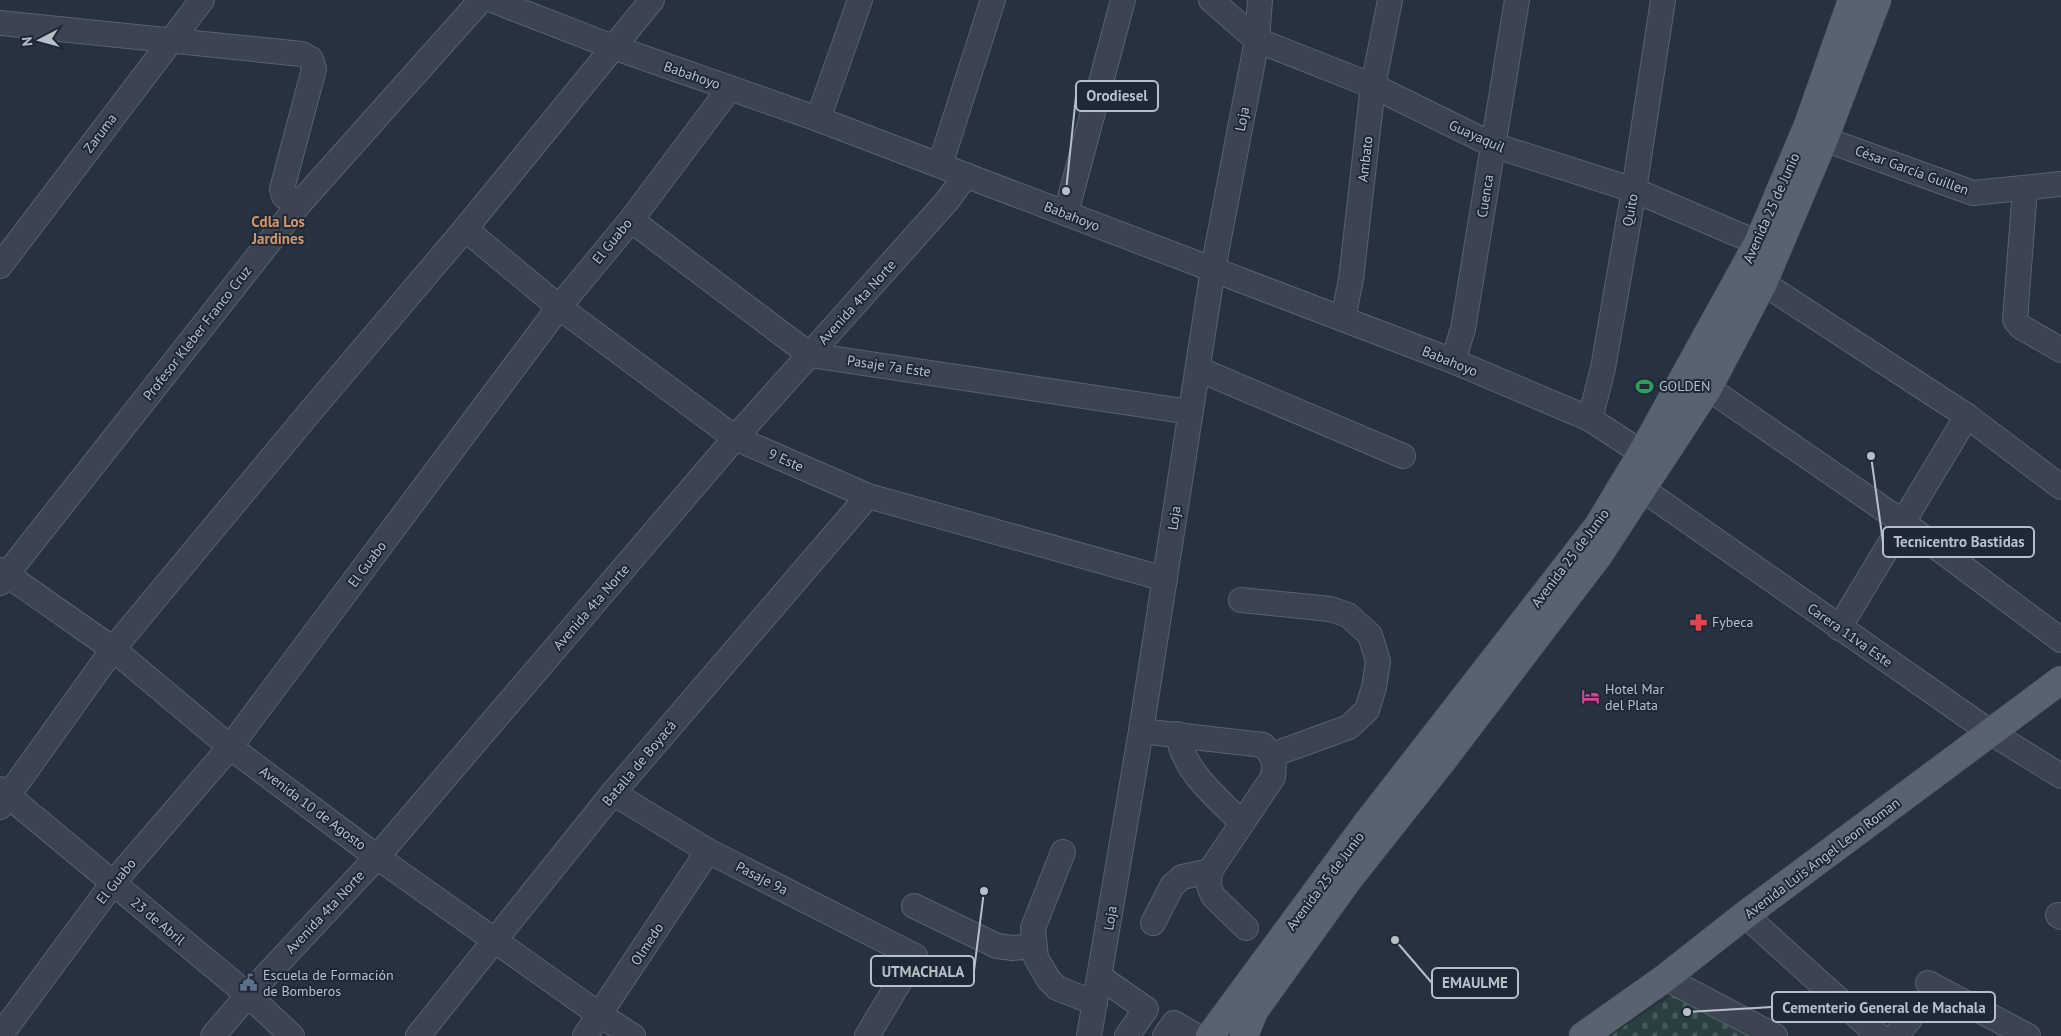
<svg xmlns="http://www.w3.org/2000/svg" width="2061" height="1036" viewBox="0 0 2061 1036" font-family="'PT Sans',sans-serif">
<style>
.cemetery{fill:url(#cemetery-stones)}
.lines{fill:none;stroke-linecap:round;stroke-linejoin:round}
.minor-casing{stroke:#58626d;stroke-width:26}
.major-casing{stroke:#444d59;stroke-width:29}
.minor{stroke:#3b4450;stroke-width:24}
.major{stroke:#596370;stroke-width:28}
.labels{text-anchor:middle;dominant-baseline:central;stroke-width:4;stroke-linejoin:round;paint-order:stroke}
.street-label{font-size:14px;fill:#b7bfca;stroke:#1f2935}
.poi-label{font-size:14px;fill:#b7bfca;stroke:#1f2935;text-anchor:start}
.neighbourhood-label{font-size:15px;font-weight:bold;fill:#d2956a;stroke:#1f2935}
.leader{fill:none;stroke:#b7bfca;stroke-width:2}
.callout-dot{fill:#b7bfca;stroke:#1f2935;stroke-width:2}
.callout{fill:#1f2935;stroke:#b7bfca;stroke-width:2}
.callout-label{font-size:15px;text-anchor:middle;font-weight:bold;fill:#b7bfca}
</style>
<defs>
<pattern id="cemetery-stones" width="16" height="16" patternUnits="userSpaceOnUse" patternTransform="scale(1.25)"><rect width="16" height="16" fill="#293f41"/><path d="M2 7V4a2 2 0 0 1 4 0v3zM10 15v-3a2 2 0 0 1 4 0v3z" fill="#46595b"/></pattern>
</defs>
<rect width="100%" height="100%" fill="#273240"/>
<path class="cemetery" d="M1682 988 1773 1036H1610Z"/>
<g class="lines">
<defs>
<g id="minor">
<path d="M492 0 613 47 818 119 1453 361 1590 419 1642 453"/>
<path d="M1211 0 1257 40 1373 86 1493 145 1634 190 1758 243"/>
<path d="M0 23 302 54 311 59 314 69 282 189 284 196 300 203"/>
<path d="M818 119 860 0"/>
<path d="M1824 139 1973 193 2061 184"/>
<path d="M940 165 993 0"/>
<path d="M2025 188 2015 320 2021 327 2061 350"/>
<path d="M1066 213 1123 0"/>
<path d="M631 220 810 355 1190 412"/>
<path d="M465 229 559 307 735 438 868 496 1165 579"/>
<path d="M0 266 202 0"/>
<path d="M1763 283 1967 416 2061 487"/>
<path d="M1343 319 1351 279 1373 86 1390 0"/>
<path d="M1453 361 1463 329 1517 0"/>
<path d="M1198 369 1403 456"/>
<path d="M1708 388 1904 523 2061 640"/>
<path d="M1590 419 1603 368 1634 190 1663 0"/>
<path d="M1642 489 1990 732 2061 776"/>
<path d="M0 570 113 649 230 747 377 857 600 1015 633 1036"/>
<path d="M0 583 300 203 481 0"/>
<path d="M1241 600 1330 609 1348 615 1370 635 1378 661 1374 687 1367 710 1349 727 1272 755"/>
<path d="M1839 628 1967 416"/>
<path d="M1141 731 1263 745C1274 757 1275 761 1273 777L1210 871 1209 886 1213 896 1246 928"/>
<path d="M1178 734C1183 772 1217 797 1242 823"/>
<path d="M0 789 248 995 292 1036"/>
<path d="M613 793 708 851 915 956 867 1036"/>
<path d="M0 807 113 649 310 412 465 229 652 0"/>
<path d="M1063 852 1033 928 1036 958 1049 980 1057 988 1095 1003"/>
<path d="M914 906 997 946 1013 948 1034 946"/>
<path d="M1745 915 1879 1036"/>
<path d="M2058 915 2061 917"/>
<path d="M1153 923 1172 886 1182 877 1210 871"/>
<path d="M1100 977 1146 1009 1127 1036"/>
<path d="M1665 978 1775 1036"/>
<path d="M1928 983 2028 1036"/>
<path d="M0 1036 113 883 230 747 559 307 631 220 730 88"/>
<path d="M213 1036 248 995 377 857 735 438 947 201 966 175"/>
<path d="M418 1036 613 793 868 496"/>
<path d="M585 1036 708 851"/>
<path d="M1089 1036 1141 731 1213 269 1257 40 1260 0"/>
<path d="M1165 1036 1174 1023 1196 1036"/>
<path d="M1895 1036 1910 1019"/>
</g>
<g id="major">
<path d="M1210 1036 1367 823 1598 526 1642 453 1758 243 1808 125 1852 0"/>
<path d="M1244 1036 1254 1011 1348 880 1443 760 1598 556 1708 388 1763 283 1824 139 1877 0"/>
<path d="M1583 1036 1665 978 1745 915 2061 680"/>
</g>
</defs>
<use href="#minor" class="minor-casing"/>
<use href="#major" class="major-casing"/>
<use href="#minor" class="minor"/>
<use href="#major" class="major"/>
</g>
<defs>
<symbol id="stadium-bare" viewBox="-9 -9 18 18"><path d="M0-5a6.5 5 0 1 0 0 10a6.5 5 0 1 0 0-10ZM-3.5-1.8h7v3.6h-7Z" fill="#2e9e5b" stroke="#1f2935" stroke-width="2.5" paint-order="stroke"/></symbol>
<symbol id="pharmacy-bare" viewBox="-9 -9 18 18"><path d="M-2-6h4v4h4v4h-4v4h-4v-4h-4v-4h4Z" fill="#e0444e" stroke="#1f2935" stroke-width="2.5" paint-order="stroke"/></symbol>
<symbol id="hotel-bare" viewBox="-9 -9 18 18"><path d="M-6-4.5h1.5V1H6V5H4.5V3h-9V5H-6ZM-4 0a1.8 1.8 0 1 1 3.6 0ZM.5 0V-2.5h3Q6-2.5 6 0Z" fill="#d1479c" stroke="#1f2935" stroke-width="2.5" paint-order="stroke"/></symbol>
<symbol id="civic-bare" viewBox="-9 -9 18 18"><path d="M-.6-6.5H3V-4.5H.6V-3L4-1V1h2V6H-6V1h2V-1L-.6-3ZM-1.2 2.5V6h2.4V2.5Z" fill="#5c6f8a" stroke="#1f2935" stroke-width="2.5" paint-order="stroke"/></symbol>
</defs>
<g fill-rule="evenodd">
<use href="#stadium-bare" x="1632" y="374" width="25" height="25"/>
<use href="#pharmacy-bare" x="1686" y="610" width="25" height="25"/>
<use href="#hotel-bare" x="1578" y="684" width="25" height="25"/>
<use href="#civic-bare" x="236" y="970" width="25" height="25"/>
</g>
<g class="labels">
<g class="street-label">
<text transform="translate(692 75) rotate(19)">Babahoyo</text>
<text transform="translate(1242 119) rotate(-79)">Loja</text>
<text transform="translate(100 133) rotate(-53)">Zaruma</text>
<text transform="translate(1477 136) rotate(24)">Guayaquil</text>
<text transform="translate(1365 159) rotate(-83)">Ambato</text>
<text transform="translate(1912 170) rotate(20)">César García Guillen</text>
<text transform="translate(1485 196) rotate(-81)">Cuenca</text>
<text transform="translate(1771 208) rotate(-66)">Avenida 25 de Junio</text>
<text transform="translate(1630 210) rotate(-80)">Quito</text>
<text transform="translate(1072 216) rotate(21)">Babahoyo</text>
<text transform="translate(612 241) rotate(-51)">El Guabo</text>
<text transform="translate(857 302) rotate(-48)">Avenida 4ta Norte</text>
<text transform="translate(197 333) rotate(-52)">Profesor Kleber Franco Cruz</text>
<text transform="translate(1450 361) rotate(22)">Babahoyo</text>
<text transform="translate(889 366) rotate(8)">Pasaje 7a Este</text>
<text transform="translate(786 460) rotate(24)">9 Este</text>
<text transform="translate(1174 518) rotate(-82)">Loja</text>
<text transform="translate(1570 558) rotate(-53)">Avenida 25 de Junio</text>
<text transform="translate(367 564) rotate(-53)">El Guabo</text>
<text transform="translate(591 607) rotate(-49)">Avenida 4ta Norte</text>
<text transform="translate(1850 635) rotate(35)">Carera 11va Este</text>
<text transform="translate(639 763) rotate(-50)">Batalla de Boyacá</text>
<text transform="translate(313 808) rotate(37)">Avenida 10 de Agosto</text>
<text transform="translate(1822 858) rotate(-37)">Avenida Luis Angel Leon Roman</text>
<text transform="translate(762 878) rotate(27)">Pasaje 9a</text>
<text transform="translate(116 881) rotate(-51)">El Guabo</text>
<text transform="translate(1325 881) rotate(-53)">Avenida 25 de Junio</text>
<text transform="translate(325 912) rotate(-47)">Avenida 4ta Norte</text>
<text transform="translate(1110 918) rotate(-81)">Loja</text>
<text transform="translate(158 921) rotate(40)">23 de Abril</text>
<text transform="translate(647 944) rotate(-57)">Olmedo</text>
</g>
<g class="poi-label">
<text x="1659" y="386">GOLDEN</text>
<text x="1712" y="622">Fybeca</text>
<text x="1605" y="689">Hotel Mar<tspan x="1605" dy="16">del Plata</tspan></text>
<text x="263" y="975">Escuela de Formación<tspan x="263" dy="16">de Bomberos</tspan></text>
</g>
<g class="neighbourhood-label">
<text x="278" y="221">Cdla Los<tspan x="278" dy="17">Jardines</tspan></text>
</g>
</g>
<path class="leader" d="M1066 191L1076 96M1871 456L1883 542M984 891L974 971M1395 940L1432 983M1687 1012L1772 1007"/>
<g class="callout-dot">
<circle cx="1066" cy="191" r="5"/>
<circle cx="1871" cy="456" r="5"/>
<circle cx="984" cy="891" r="5"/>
<circle cx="1395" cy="940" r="5"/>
<circle cx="1687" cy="1012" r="5"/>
</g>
<g class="callout">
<rect x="1076" y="81" width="82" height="30" rx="5"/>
<rect x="1883" y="527" width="151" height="30" rx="5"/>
<rect x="871" y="956" width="103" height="30" rx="5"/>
<rect x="1432" y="968" width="86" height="30" rx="5"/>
<rect x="1772" y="992" width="223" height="30" rx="5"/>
</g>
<g class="callout-label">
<text x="1117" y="101">Orodiesel</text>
<text x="1959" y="547">Tecnicentro Bastidas</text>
<text x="923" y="977">UTMACHALA</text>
<text x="1475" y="988">EMAULME</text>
<text x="1884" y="1013">Cementerio General de Machala</text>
</g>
<g transform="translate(40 40) rotate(264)" stroke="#1f2935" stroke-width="4" paint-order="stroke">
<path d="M0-4L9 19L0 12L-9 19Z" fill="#b7bfca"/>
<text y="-8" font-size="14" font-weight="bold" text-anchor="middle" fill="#b7bfca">N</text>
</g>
</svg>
